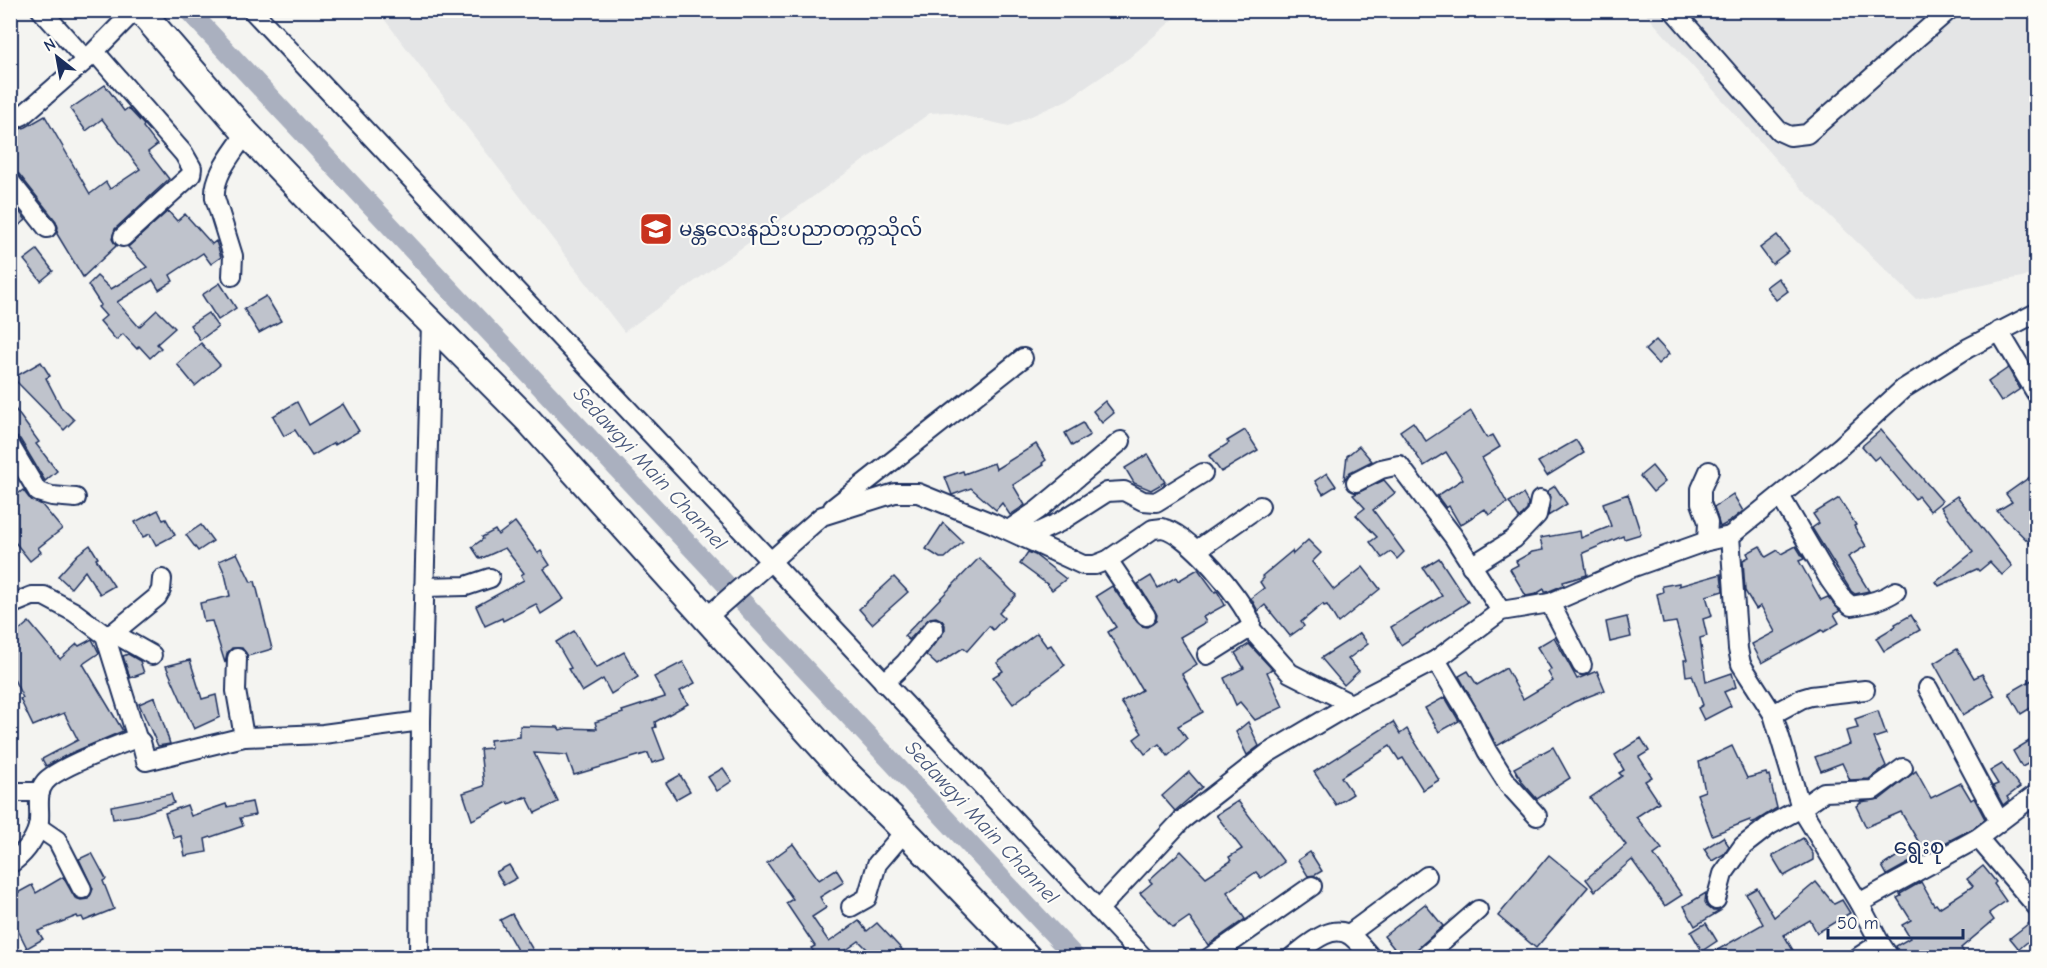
<svg xmlns="http://www.w3.org/2000/svg" width="2047" height="968" viewBox="0 0 2047 968" font-family="'Comic Neue','Noto Sans Myanmar',sans-serif">
<style>
.built{fill:#e4e5e6}
.lines{fill:none;stroke-linecap:round;stroke-linejoin:round}
.canal{stroke:#aab0bf;stroke-width:20}
.building{fill:#bfc3cc;stroke:#1b2f5e;stroke-width:1.5}
.street-casing{stroke:#1b2f5e;stroke-width:22}
.secondary-casing{stroke:#1b2f5e;stroke-width:30}
.street{stroke:#fdfcf7;stroke-width:18}
.secondary{stroke:#fdfcf7;stroke-width:26}
.labels{text-anchor:middle;dominant-baseline:central;stroke-width:4.5;stroke-linejoin:round;paint-order:stroke}
.poi-label{font-size:20px;fill:#1b2f5e;stroke:#fdfcf7;text-anchor:start}
.water-label{font-size:21px;font-style:italic;fill:#46567b;stroke:#fdfcf7}
.quarter-label{font-size:22px;fill:#1b2f5e;stroke:#fdfcf7}
</style>
<rect width="100%" height="100%" fill="#f4f4f1"/>
<filter id="ink" filterUnits="userSpaceOnUse"><feTurbulence type="fractalNoise" baseFrequency=".0167" numOctaves="2"/><feDisplacementMap in="SourceGraphic" scale="12" xChannelSelector="R" yChannelSelector="G"/><feConvolveMatrix kernelMatrix="1 2 1 2 8 2 1 2 1" color-interpolation-filters="sRGB"/></filter>
<g filter="url(#ink)">
<g class="built">
<path d="M378 11H1183L1129 58 1067 100 1009 126 947 112 930 113 624 332Z"/>
<path d="M1643 11H2036V274L1916 299 1801 188Z"/>
</g>
<g class="lines">
<path class="canal" d="M188 10 1076 958"/>
</g>
<g class="building">
<path d="M105 85 124 111 128 108 144 125 143 127 157 145 148 152 169 179 115 229 112 239 116 246 83 277 57 234 58 227 56 221 19 174 10 170V132L26 127 45 116 90 194 106 182 110 189 140 169 102 119 86 131 70 109Z"/>
<path d="M10 200 26 220 10 232Z"/>
<path d="M168 211 177 221 185 214 212 244 216 241 221 257 211 264 203 253 170 275 173 281 159 290 153 280 117 302 139 327 157 310 175 328 157 344 161 348 150 358 139 346 137 349 123 334 116 340 100 321 106 316 98 307 101 305 88 285 97 276 111 289 147 267 128 247Z"/>
<path d="M1777 235 1789 251 1772 264 1760 248Z"/>
<path d="M37 250 53 271 41 281 24 260Z"/>
<path d="M1778 278 1788 291 1776 300 1766 287Z"/>
<path d="M220 283 236 308 218 320 202 295Z"/>
<path d="M266 296 281 321 259 333 244 309Z"/>
<path d="M208 313 218 327 200 340 190 325Z"/>
<path d="M1656 340 1669 354 1658 364 1645 350Z"/>
<path d="M201 343 220 365 195 386 177 364Z"/>
<path d="M41 362 50 376 46 378 61 407 74 420 64 430 13 378Z"/>
<path d="M2008 368 2020 389 2001 402 1988 382Z"/>
<path d="M1105 401 1114 413 1102 423 1093 411Z"/>
<path d="M10 402 39 442 36 444 57 471 45 481 20 439 10 434Z"/>
<path d="M297 402 309 425 343 404 359 431 335 445 334 443 312 456 295 430 284 436 273 416Z"/>
<path d="M1471 411 1487 438 1493 435 1500 447 1482 458 1507 503 1489 515 1485 509 1460 525 1449 506 1446 508 1437 496 1463 479 1446 452 1424 466 1400 431 1413 422 1426 441Z"/>
<path d="M1083 423 1090 435 1072 446 1065 433Z"/>
<path d="M1245 430 1258 450 1221 472 1209 456 1229 443 1227 441Z"/>
<path d="M1881 430 1942 501 1930 511 1918 496 1915 499 1879 456 1874 460 1862 446Z"/>
<path d="M1576 440 1584 453 1547 476 1538 462Z"/>
<path d="M1036 444 1046 460 1042 463 1044 465 1013 485 1025 505 1010 515 1002 503 996 510 971 488 952 495 945 477 963 471 964 474 994 463 996 469Z"/>
<path d="M1359 446 1372 461 1350 472 1344 480 1347 456Z"/>
<path d="M1148 454 1165 482 1151 490 1134 483 1125 468Z"/>
<path d="M1652 466 1665 482 1653 492 1640 476Z"/>
<path d="M2037 472V550L1997 511 2012 502 2006 494Z"/>
<path d="M1327 473 1336 486 1323 494 1315 481Z"/>
<path d="M1384 480 1395 493 1373 510 1404 552 1397 559 1391 552 1382 558 1370 542 1377 537 1356 515 1365 508 1353 495Z"/>
<path d="M1555 486 1567 504 1548 516 1551 497 1547 491Z"/>
<path d="M23 490 29 498 42 505 62 529 38 548 41 552 30 561 10 536V500Z"/>
<path d="M1523 494 1528 503 1527 510 1519 518 1509 502Z"/>
<path d="M1628 494 1641 534 1624 539 1623 536 1583 553 1587 575 1563 582 1564 585 1547 592H1545L1544 589 1536 594 1526 596 1510 569 1518 565 1516 561 1532 552 1543 550 1540 538 1580 531 1581 538 1611 526 1603 503Z"/>
<path d="M1733 494 1743 511 1729 522 1720 527 1714 507Z"/>
<path d="M1957 496 2012 566 2002 575 1990 562 1979 571 1977 569 1939 586 1936 582 1973 552 1941 507Z"/>
<path d="M1839 498 1856 525 1854 526 1866 546 1848 557 1869 591 1855 594 1851 591 1812 528 1819 523 1813 514Z"/>
<path d="M158 510 163 520 166 519 175 535 156 545 150 534 143 537 135 522Z"/>
<path d="M515 522 538 553 541 551 550 565 544 569 564 599 541 614 536 604 503 621 502 618 485 626 476 606 524 580 521 575 524 573 505 548 480 559 472 547 483 539 482 537 495 530 498 535Z"/>
<path d="M943 523 963 542 945 558H940L926 549Z"/>
<path d="M201 525 213 541 198 551 186 535Z"/>
<path d="M1308 540 1321 553 1312 562 1334 590 1363 567 1380 589 1338 623 1327 605 1324 606 1323 604 1301 622 1304 626 1290 636 1265 605 1258 611 1251 598 1264 588 1260 582 1264 578 1262 576 1292 551 1293 554Z"/>
<path d="M90 545 98 558 96 559 114 586 100 594 85 571 71 588 58 576 78 554Z"/>
<path d="M1760 546 1766 557 1778 550 1781 554 1796 546 1804 559 1799 561 1821 600 1828 597 1840 611 1834 614 1839 623 1824 632 1822 630 1762 663 1752 644 1775 632 1761 606 1756 609 1745 591 1743 560 1749 557 1747 553Z"/>
<path d="M1028 552 1035 555 1066 579 1052 590 1047 584 1020 564Z"/>
<path d="M237 553 251 582 255 581 272 649 248 656 242 648H232L227 653 225 663 212 621 204 622 200 603 230 596 225 574 219 561Z"/>
<path d="M979 558 1016 595 999 613 1004 618 993 630 989 626 967 651 963 648 937 665 926 655 945 630V625L942 620 936 617 930 618 909 640 904 636Z"/>
<path d="M1439 558 1468 602 1401 645 1391 627 1442 596 1423 568Z"/>
<path d="M1198 569 1215 592 1217 591 1225 605 1203 617 1206 622 1180 637 1197 664 1182 674 1203 712 1178 726 1187 739 1168 756 1159 744 1145 754 1134 739 1142 733 1121 702 1142 690 1108 632 1116 627 1096 596 1112 586 1137 622 1142 626 1147 627 1156 621 1157 615 1138 584 1151 576 1158 588 1176 577 1178 581Z"/>
<path d="M1721 574 1723 591 1706 596 1712 616 1703 619 1707 636 1700 638 1706 682 1732 673 1736 687 1724 692 1731 706 1704 720 1698 708 1703 705 1692 675 1686 676 1684 660H1687L1676 622 1663 624 1657 594 1663 592 1662 586 1679 583V586Z"/>
<path d="M894 577 908 592 872 624 859 609Z"/>
<path d="M1911 615 1920 630 1884 651 1876 638 1896 626 1895 624Z"/>
<path d="M1627 617 1631 637 1610 642 1606 622Z"/>
<path d="M29 622 60 659 77 644 79 646 92 639 99 653 83 664 123 731 69 754 46 766 42 759 78 740 64 713 33 726 20 699 23 698 10 671V638Z"/>
<path d="M574 631 596 668 624 652 638 677 611 694 603 679 582 692 568 669 571 668 556 642Z"/>
<path d="M1037 633 1047 647 1051 645 1065 665 1013 704 993 677 1003 671 997 663Z"/>
<path d="M1360 633 1368 644 1348 659 1359 671 1344 685 1321 658Z"/>
<path d="M1554 637 1577 679 1597 671 1605 690 1574 702 1497 746 1459 676 1468 671 1477 685 1506 668 1523 699 1553 681 1548 672 1551 669 1537 647Z"/>
<path d="M1249 644 1272 669 1267 672 1283 707 1255 720 1240 702 1236 705 1224 678 1244 668 1235 653Z"/>
<path d="M1957 649 1974 678 1982 674 1995 696 1963 715 1934 663Z"/>
<path d="M128 654 140 661 144 673 130 678 123 656Z"/>
<path d="M190 660 202 699 216 695 220 717 194 729 166 666Z"/>
<path d="M683 662 695 683 680 691 688 704 655 722 656 727 653 728 665 759 652 763 648 753 574 775 567 755 534 753 558 802 535 813 527 797 524 798V797L509 804 508 802 472 820 463 793 484 786 480 749 491 748 490 740 520 737V726L558 727 560 730 567 728 597 729 595 722 623 713 622 711 665 697 654 677Z"/>
<path d="M2037 677V704L2021 714 2009 693Z"/>
<path d="M155 697 170 744 158 746 139 704Z"/>
<path d="M1445 697 1459 721 1439 732 1425 708Z"/>
<path d="M1878 711 1886 734 1874 738 1886 766 1869 779 1850 780 1842 763 1821 771 1815 757 1850 744 1846 731 1858 728 1855 719Z"/>
<path d="M1248 722 1259 746 1247 755 1236 732Z"/>
<path d="M1393 722 1400 734 1407 729 1439 780 1423 790 1403 758 1399 760 1390 746 1341 777 1353 794 1336 805 1314 772Z"/>
<path d="M2037 736V759L2022 767 2013 751Z"/>
<path d="M1641 738 1649 751 1639 757 1652 777 1645 781 1659 802 1636 817 1662 849 1654 855 1682 895 1665 906 1632 860 1595 891 1586 879 1626 845 1590 798 1622 776 1619 773 1624 770 1615 755Z"/>
<path d="M1732 746 1747 778 1766 773 1767 776 1769 775 1777 808 1756 821 1751 823 1750 820 1712 835 1697 794 1705 791 1699 762Z"/>
<path d="M1553 747 1570 778 1537 799 1523 783 1514 768Z"/>
<path d="M2002 764 2020 787 2007 797 2009 800 2003 805 1993 786 1998 784 1990 771Z"/>
<path d="M723 768 732 781 717 791 708 777Z"/>
<path d="M1916 771 1931 798 1961 783 1971 800 1974 798 1985 819 1972 829 1925 853 1901 812 1866 827 1856 806 1861 803 1860 802 1880 799Z"/>
<path d="M1189 772 1202 787 1175 811 1162 796Z"/>
<path d="M680 775 690 791 676 799 666 783Z"/>
<path d="M171 794 174 803 138 815 113 819 111 806Z"/>
<path d="M1238 801 1284 862 1261 878 1256 872 1227 892 1245 919 1208 945 1189 917 1173 928 1140 893 1152 883 1149 880 1181 851 1206 877 1231 861 1229 857 1242 849 1216 815Z"/>
<path d="M252 802 255 815 240 818 243 826 205 839 207 852 185 856 181 836 174 838 165 813 187 805 191 816 226 804 227 807Z"/>
<path d="M1723 837 1729 846 1724 854 1712 861 1704 849Z"/>
<path d="M1803 838 1813 854V860L1784 876 1772 856Z"/>
<path d="M793 844 819 880 836 869 844 882 820 897 826 908 812 917 829 942 859 921 867 931 877 923 909 957H875L859 941 838 956 839 957H806L814 952 811 948 815 946 786 903 793 899 767 863Z"/>
<path d="M1916 844 1923 855 1887 875 1882 866Z"/>
<path d="M1310 852 1322 871 1315 875 1308 876 1298 860Z"/>
<path d="M92 853 106 879 103 881 114 909 84 921 82 917 78 918 77 916 38 931 43 939 27 948 10 914V897L32 885 36 893 63 877 75 898 81 900 88 899 93 889 79 859Z"/>
<path d="M1549 855 1588 887 1536 948 1498 916Z"/>
<path d="M509 865 517 878 504 885 496 872Z"/>
<path d="M1983 866 1996 882 1994 884 2006 901 1989 913 1994 920 1961 948 1967 957H1901L1896 946 1910 938 1902 925 1911 920 1897 898 1901 896 1900 894 1921 882 1934 905 1936 904 1939 908 1973 886 1967 879Z"/>
<path d="M1816 882 1834 904 1842 900 1850 913 1817 933 1810 920 1784 935 1797 957H1705L1763 924 1746 894 1757 888 1774 917Z"/>
<path d="M1706 893 1705 902 1708 907 1713 911H1720L1695 926 1684 906Z"/>
<path d="M1425 904 1443 926 1416 950 1412 957H1401L1384 936Z"/>
<path d="M512 914 537 957H521L500 920Z"/>
<path d="M2037 917V934L2019 949 2010 938Z"/>
<path d="M1706 923 1717 941 1702 951 1691 932Z"/>
</g>
<g class="lines">
<defs>
<g id="street">
<path d="M41 10 86 60"/>
<path d="M252 10 1144 958"/>
<path d="M1673 10 1779 131 1790 136 1807 134 1949 10"/>
<path d="M95 52 184 154 192 168 191 175 123 237"/>
<path d="M10 121 23 115 86 60 135 10"/>
<path d="M10 181 47 228"/>
<path d="M232 276 233 256 215 198C213 174 234 152 246 133"/>
<path d="M1999 331 2036 393"/>
<path d="M10 445 38 492 52 496 76 498"/>
<path d="M1356 482 1381 469 1399 465 1453 536 1501 611"/>
<path d="M1780 496 1829 579 1843 599 1851 606C1867 604 1883 600 1896 591"/>
<path d="M833 508 1023 358"/>
<path d="M1013 527 1038 510 1121 441"/>
<path d="M1017 528 1034 534 1060 522 1107 492 1124 491 1143 501 1156 502 1203 473"/>
<path d="M1730 536 1840 447 1903 389 1968 348 2036 313"/>
<path d="M1707 541 1708 522 1701 503V489L1709 471"/>
<path d="M1197 550 1260 506"/>
<path d="M1108 560 1146 616"/>
<path d="M1471 566 1514 539 1537 515 1540 500"/>
<path d="M424 587 466 586 490 578"/>
<path d="M1550 603 1582 665"/>
<path d="M10 605 32 596H44L74 612 105 635 137 738 141 742 146 761 244 737 323 734 421 721"/>
<path d="M706 618 822 516 895 493H918L992 523 1083 565H1095L1108 560 1153 529C1154 529 1162 528 1162 528 1188 532 1242 599 1251 622L1250 628 1207 655"/>
<path d="M1250 628 1290 673 1351 704"/>
<path d="M113 633 152 655"/>
<path d="M105 635 113 633 157 597 161 590 162 579"/>
<path d="M237 658 236 691 244 737"/>
<path d="M1436 660 1469 715 1487 751 1508 784 1537 816"/>
<path d="M884 683 905 663 934 628"/>
<path d="M1928 688 1999 821"/>
<path d="M1773 714 1801 699 1811 696 1865 690"/>
<path d="M10 792H40"/>
<path d="M38 827 57 840 82 889"/>
<path d="M1978 838 2036 906"/>
<path d="M10 864C22 856 34 842 38 827 42 813 34 795 45 782 56 768 118 745 137 738"/>
<path d="M1716 900 1723 874 1743 846 1770 825 1801 808 1824 792 1873 790 1903 768"/>
<path d="M1859 903 1978 838 2036 794"/>
<path d="M851 907 867 898 877 864 905 831"/>
<path d="M1098 910 1182 820 1268 753 1351 704 1436 660 1501 611 1550 603 1631 568 1707 541 1730 536 1738 649 1741 664 1773 714 1801 808 1859 903 1880 943 1890 958"/>
<path d="M1349 934 1427 876"/>
<path d="M419 958 421 721 431 322"/>
<path d="M1003 958 1018 947"/>
<path d="M1209 958 1312 886"/>
<path d="M1291 958C1306 947 1332 921 1351 936 1359 942 1365 951 1372 958"/>
<path d="M1423 958 1478 910"/>
<path d="M1857 958 1880 943"/>
</g>
<path id="secondary" d="M140 10 246 133 331 222 528 420 842 769 893 819 1028 958"/>
</defs>
<use href="#street" class="street-casing"/>
<use href="#secondary" class="secondary-casing"/>
<use href="#street" class="street"/>
<use href="#secondary" class="secondary"/>
</g>
</g>
<defs>
<symbol id="university-square" viewBox="-11 -11 22 22"><rect x="-9" y="-9" width="18" height="18" rx="4" fill="#c8321e" stroke="#fdfcf7"/><path d="M0-5L7-2L0 1L-7-2ZM-4 1L0 2.5L4 1V4Q0 6-4 4Z" fill="#fff"/></symbol>
</defs>
<g fill-rule="evenodd">
<use href="#university-square" x="637" y="210" width="38" height="38"/>
</g>
<g class="labels">
<g class="poi-label">
<text x="679" y="229">မန္တလေးနည်းပညာတက္ကသိုလ်</text>
</g>
<g class="water-label">
<text transform="translate(650 468) rotate(47)">Sedawgyi Main Channel</text>
<text transform="translate(982 822) rotate(47)">Sedawgyi Main Channel</text>
</g>
<g class="quarter-label">
<text x="1919" y="847">ရွေးစု</text>
</g>
</g>
<rect width="2047" height="968" fill="none" stroke="#fdfcf7" stroke-width="36"/>
<rect x="18" y="18" width="2011" height="932" fill="none" stroke="#1b2f5e" stroke-width="2" filter="url(#ink)"/>
<g transform="translate(57 57) rotate(329)" stroke="#fdfcf7" stroke-width="4.5" paint-order="stroke">
<path d="M0-4.5L10 22L0 15L-10 22Z" fill="#1b2f5e"/>
<text y="-9" font-size="16" font-weight="bold" text-anchor="middle" fill="#1b2f5e">N</text>
</g>
<path d="M1828 929v9h135v-9" fill="none" stroke="#1b2f5e" stroke-width="3"/>
<text x="1837" y="929" font-size="18" fill="#1b2f5e" stroke="#fdfcf7" stroke-width="4.5" paint-order="stroke">50 m</text>
</svg>
